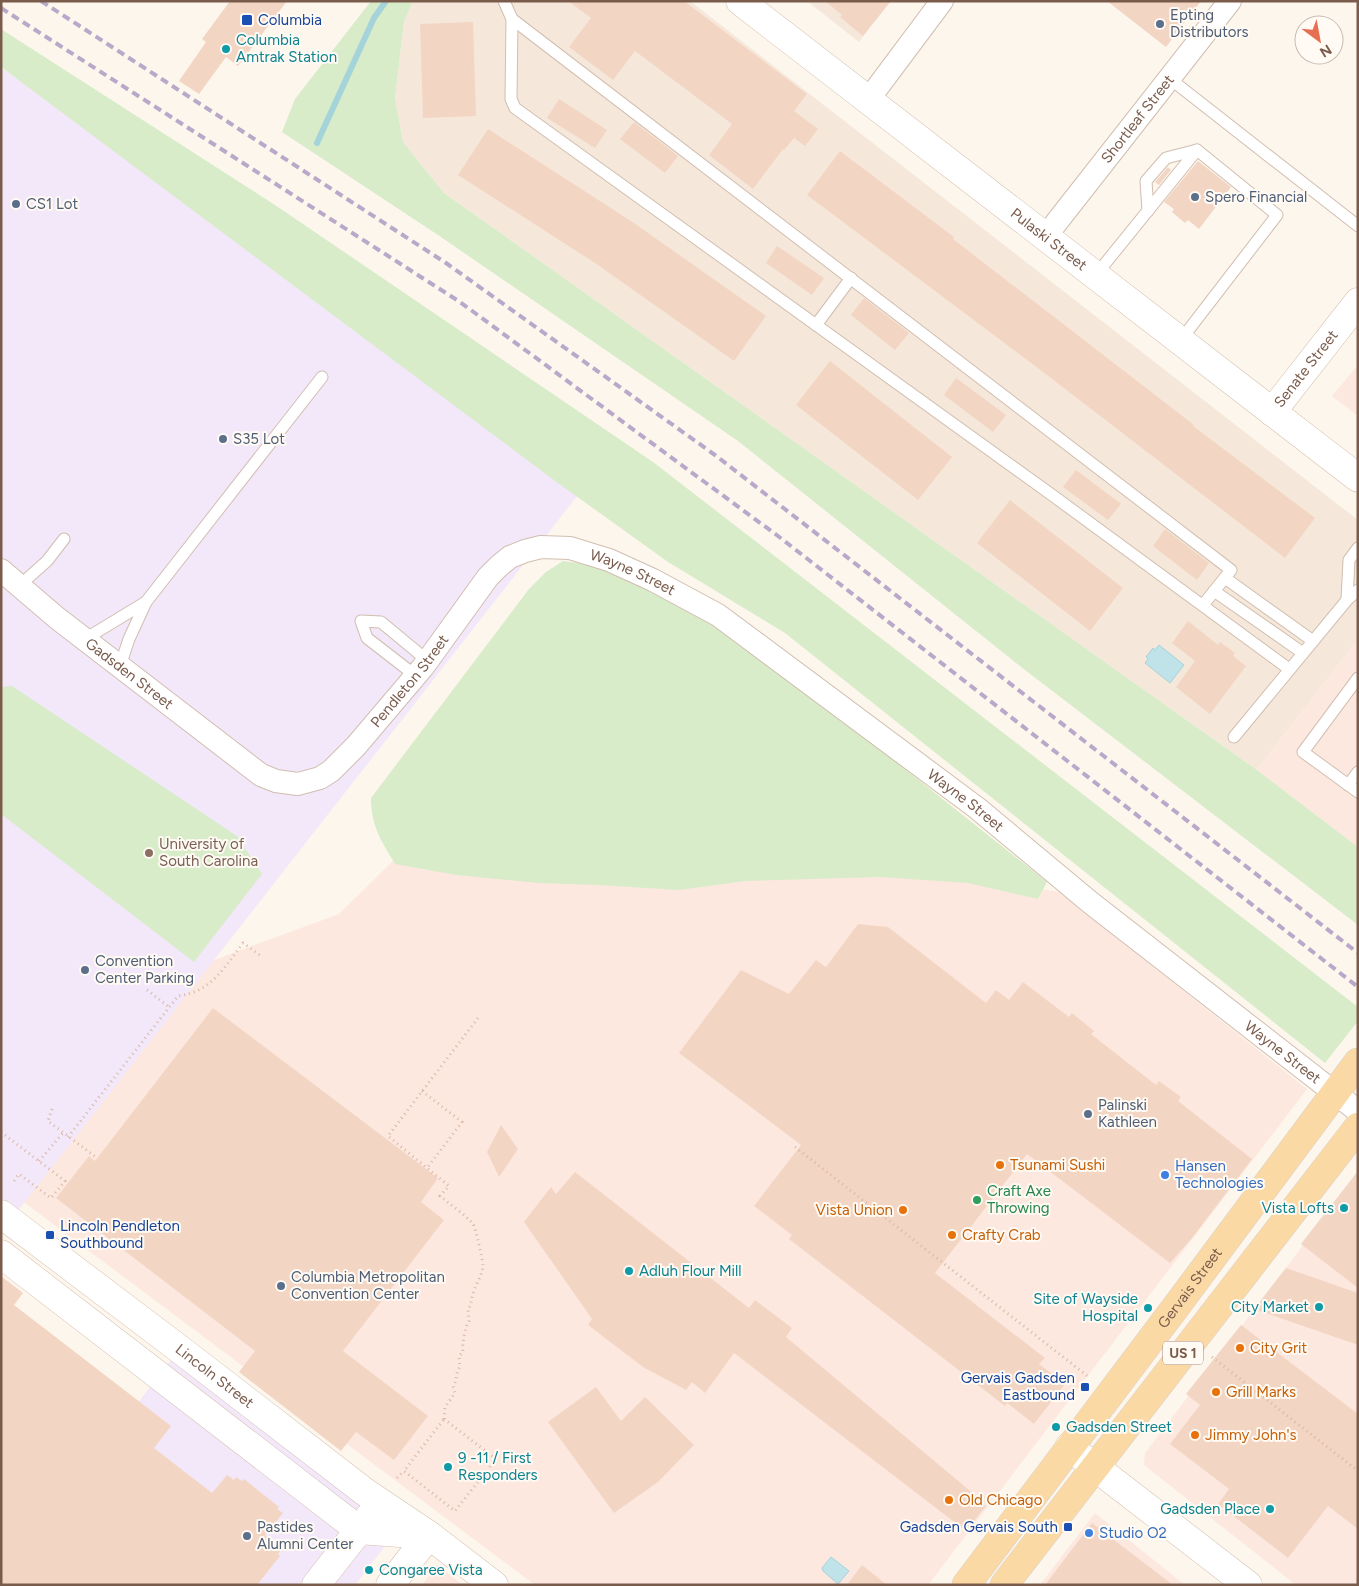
<svg xmlns="http://www.w3.org/2000/svg" width="1359" height="1586" viewBox="0 0 1359 1586" font-family="Figtree,sans-serif">
<style>
.residential{fill:#f5e8da}
.commercial{fill:#fde8e0}
.education{fill:#f3e8fa}
.green{fill:#d8ecc9}
.water{fill:#bfe3e8;stroke:#a5d3da}
.lines{fill:none;stroke-linecap:round;stroke-linejoin:round}
.stream{stroke:#a5d3da;stroke-width:6}
.building{fill:#f3d5c3}
.lane-casing{stroke:#d1beb0;stroke-width:13}
.street-casing{stroke:#d1beb0;stroke-width:24}
.secondary-casing{stroke:#d6c0b0;stroke-width:29}
.primary-casing{stroke:#dad1cd;stroke-width:29}
.path{stroke:#d9b8a5;stroke-width:3;stroke-dasharray:1 4;stroke-linecap:butt}
.lane{stroke:#fff;stroke-width:11}
.street{stroke:#fff;stroke-width:22}
.secondary{stroke:#fff;stroke-width:28}
.primary{stroke:#fbd9a5;stroke-width:28}
.rail{stroke:#b9a8c9;stroke-width:4;stroke-dasharray:8 5;stroke-linecap:butt}
.transit-dot{fill:#1a4fb4;stroke:#fffaf3;stroke-width:2}
.service-dot{fill:#5c6f8a;stroke:#fffaf3;stroke-width:2}
.culture-dot{fill:#0f9aa8;stroke:#fffaf3;stroke-width:2}
.education-dot{fill:#8d6e63;stroke:#fffaf3;stroke-width:2}
.food-dot{fill:#e8710a;stroke:#fffaf3;stroke-width:2}
.shop-dot{fill:#3f7fe0;stroke:#fffaf3;stroke-width:2}
.leisure-dot{fill:#2e9e5b;stroke:#fffaf3;stroke-width:2}
.labels{text-anchor:middle;dominant-baseline:central;stroke-width:4;stroke-linejoin:round;paint-order:stroke}
.shield{fill:#fffaf3;stroke:#a28b7f;stroke-width:1}
.shield-label{font-size:14px;font-weight:bold;fill:#7a5c4d}
.service-label{font-size:15px;fill:#4e5e75;stroke:#fffaf3;text-anchor:start}
.transit-label{font-size:15px;fill:#164399;stroke:#fffaf3;text-anchor:start}
.culture-label{font-size:15px;fill:#0d838f;stroke:#fffaf3;text-anchor:start}
.street-label{font-size:15px;fill:#7a5c4d;stroke:#fffaf3}
.education-label{font-size:15px;fill:#785e54;stroke:#fffaf3;text-anchor:start}
.food-label{font-size:15px;fill:#c56008;stroke:#fffaf3;text-anchor:start}
.shop-label{font-size:15px;fill:#366cbe;stroke:#fffaf3;text-anchor:start}
.leisure-label{font-size:15px;fill:#27864d;stroke:#fffaf3;text-anchor:start}
</style>
<rect width="100%" height="100%" fill="#fdf6ec"/>
<g class="residential">
<path d="M413 1H690L1358 520V639L1257 770 444 193 403 142 395 98 404 22Z"/>
<path d="M807 1H889L859 42Z"/>
</g>
<g class="commercial">
<path d="M1358 365V416L1332 396Z"/>
<path d="M1358 639V847L1257 770Z"/>
<path d="M1 815 198 966 339 914 399 855 781 869 994 881 1059 892 1307 1089 928 1585H535L1 1185Z"/>
<path d="M1358 1173V1585H1296L1144 1465 1145 1453Z"/>
<path d="M1095 1513 1185 1585H1040Z"/>
<path d="M437 1565 463 1585H422Z"/>
</g>
<g class="education">
<path d="M1 68 182 189 592 477 2 1231Z"/>
<path d="M173 1357 399 1528 355 1585H94L34 1539Z"/>
</g>
<g class="green">
<path d="M371 1H413L404 22 395 98 403 142 444 193 1257 770 1358 847V925L1025 670 738 441 438 235 282 132 295 99Z"/>
<path d="M1 29 278 207 653 462 1358 1007V1021L1325 1063 785 633 668 562 551 478 1 67Z"/>
<path d="M563 561 594 565 622 572 718 626 857 731 1047 882 1038 899 968 883 880 877 745 881 679 890 598 885 538 883 456 875 395 864C381 840 371 826 371 798L529 589 546 572Z"/>
<path d="M12 686 237 836 262 874 194 962 1 814V687Z"/>
</g>
<g class="water">
<path d="M1159 645 1184 665 1170 683 1145 663 1148 659 1146 657 1153 648 1155 650Z"/>
<path d="M831 1557 849 1571 838 1584 823 1571 822 1568Z"/>
</g>
<g class="lines">
<path class="stream" d="M317 143 374 18 386 1"/>
</g>
<g class="building">
<path d="M230 1H287L238 66 226 57 199 94 179 81 206 42 202 39Z"/>
<path d="M568 1H684L807 94 794 111 818 129 805 146 794 138 784 150 783 149 753 189 709 155 732 124 635 51 613 80 569 47 591 18Z"/>
<path d="M825 1H891L863 36 840 17 842 15Z"/>
<path d="M1107 1H1201L1166 47Z"/>
<path d="M473 22 476 116 423 118 420 24Z"/>
<path d="M559 99 607 130 595 148 547 118Z"/>
<path d="M634 122 678 156 665 173 620 139Z"/>
<path d="M488 129 631 221 766 316 734 361 595 263 458 175Z"/>
<path d="M840 151 954 237 953 239 1194 425 1193 426 1315 518 1285 558 1043 372 807 195Z"/>
<path d="M1198 161 1231 187 1199 229 1188 220 1185 223 1172 212 1174 209 1164 202Z"/>
<path d="M1168 167 1171 170 1159 185 1155 182Z"/>
<path d="M777 246 824 278 812 295 766 263Z"/>
<path d="M864 298 909 333 895 350 851 315Z"/>
<path d="M830 361 952 457 918 500 796 405Z"/>
<path d="M956 378 1006 415 993 432 944 395Z"/>
<path d="M1076 470 1121 504 1108 520 1063 487Z"/>
<path d="M1010 500 1123 588 1090 631 977 543Z"/>
<path d="M1165 529 1209 563 1197 580 1153 546Z"/>
<path d="M1188 621 1218 645 1220 642 1235 653 1233 656 1246 666 1210 714 1176 687 1195 661 1172 643Z"/>
<path d="M858 924 888 927 986 1003 996 990 1009 1000 1023 982 1069 1017 1072 1013 1094 1031 1091 1034 1156 1085 1159 1081 1181 1097 1178 1101 1252 1159 1192 1238 1170 1263 1027 1154 935 1273 1045 1358 1039 1364 1065 1384 1034 1424 1007 1403 1005 1406 789 1239 792 1235 754 1206 801 1145 679 1053 741 970 789 994 816 960 826 967Z"/>
<path d="M213 1008 438 1178 421 1202 444 1220 343 1351 428 1416 394 1460 356 1432 341 1451 239 1372 255 1351 56 1198 89 1156 95 1161Z"/>
<path d="M501 1125 518 1149 499 1177 487 1152Z"/>
<path d="M1358 1171V1288L1301 1244Z"/>
<path d="M575 1172 749 1308 755 1300 792 1328 786 1337 981 1500 979 1502 986 1506 966 1531 734 1353 705 1393 692 1382 686 1390 643 1367 588 1325 592 1319 524 1222 551 1187 556 1194Z"/>
<path d="M1286 1268 1358 1293V1345L1254 1309Z"/>
<path d="M1 1276 23 1293 14 1305 171 1426 154 1448 212 1493 227 1475 234 1480 236 1477 242 1481 244 1479 279 1507 277 1509 283 1513 265 1535 283 1548 278 1554 280 1556 257 1585H1Z"/>
<path d="M1241 1325 1358 1414V1529L1328 1506 1288 1558 1218 1504 1229 1489 1170 1444 1200 1405 1186 1394Z"/>
<path d="M596 1387 621 1421 645 1397 694 1445 658 1482 614 1513 548 1422Z"/>
<path d="M1092 1523 1173 1585H1045Z"/>
<path d="M862 1565 887 1585H847Z"/>
</g>
<g class="lines">
<defs>
<g id="lane">
<path d="M504 1 512 19 511 99 515 108 1052 495 1289 669"/>
<path d="M512 19 1231 570 1203 605"/>
<path d="M1169 78 1358 226"/>
<path d="M1148 211 1146 181 1166 158 1197 150"/>
<path d="M1095 276 1197 150 1277 215 1180 341"/>
<path d="M816 325 851 278"/>
<path d="M1225 578 1313 641"/>
<path d="M19 586 47 561 64 539"/>
<path d="M1214 591 1303 653"/>
<path d="M1347 600 1349 560 1358 548"/>
<path d="M146 602 322 377"/>
<path d="M85 639 146 602 129 639 120 666"/>
<path d="M416 676 367 638 361 621 381 622 428 661"/>
<path d="M1358 678 1303 752 1358 792"/>
<path d="M1234 737 1347 600 1358 590"/>
<path d="M1348 785 1358 772"/>
</g>
<g id="street">
<path d="M868 100 942 1"/>
<path id="s1" d="M1045 237 1230 1"/>
<path id="s2" d="M1 570 57 618 261 775 276 781 298 784 320 778 331 771 356 746 423 667 488 577 499 566 510 557 525 551 541 547 570 548 609 560 653 580 718 615 977 808 1091 903 1358 1111"/>
</g>
<g id="secondary">
<path id="s3" d="M740 1 1358 478"/>
<path id="s4" d="M1272 412 1358 302"/>
<path id="s5" d="M1 1214 182 1351 365 1492 429 1535 494 1585"/>
<path d="M1 1254 359 1530 427 1535"/>
<path d="M1069 1447 1248 1585"/>
<path d="M316 1585 370 1516"/>
<path d="M390 1585 429 1535"/>
</g>
<g id="primary">
<path id="s6" d="M966 1585 1178 1304 1358 1062"/>
<path d="M1004 1585 1358 1127"/>
</g>
</defs>
<use href="#lane" class="lane-casing"/>
<use href="#street" class="street-casing"/>
<use href="#secondary" class="secondary-casing"/>
<use href="#primary" class="primary-casing"/>
<g class="path">
<path d="M147 990 169 1007"/>
<path d="M422 1091 462 1122 427 1168"/>
<path d="M52 1109 48 1121 97 1158"/>
<path d="M1 1132 65 1181 51 1198 19 1174 12 1184"/>
<path d="M68 1137 178 996C211 992 224 968 243 943L261 956"/>
<path d="M795 1147 1090 1378"/>
<path d="M39 1161 63 1133"/>
<path d="M1212 1357 1358 1471"/>
<path d="M444 1419 445 1407 455 1393 453 1386C458 1380 455 1373 460 1367L459 1356 463 1352C462 1345 465 1326 469 1321L468 1309 471 1305C471 1289 483 1277 483 1265 483 1261 475 1226 473 1224 467 1216 448 1203 440 1196L449 1186 388 1136 478 1018"/>
<path d="M444 1419 496 1459 455 1511 404 1471Z"/>
<path d="M397 1478 404 1471"/>
</g>
<use href="#lane" class="lane"/>
<use href="#street" class="street"/>
<use href="#secondary" class="secondary"/>
<use href="#primary" class="primary"/>
<g class="rail">
<path d="M41 1 446 263 715 455 1358 953"/>
<path d="M1 8 460 302 778 536 1358 987"/>
</g>
</g>
<g class="transit-dot">
<rect x="241" y="14" width="12" height="12" rx="2.5"/>
<rect x="45" y="1230" width="10" height="10" rx="2.5"/>
<rect x="1080" y="1382" width="10" height="10" rx="2.5"/>
<rect x="1063" y="1522" width="10" height="10" rx="2.5"/>
</g>
<g class="service-dot">
<circle cx="1160" cy="24" r="5"/>
<circle cx="1195" cy="197" r="5"/>
<circle cx="16" cy="204" r="5"/>
<circle cx="223" cy="439" r="5"/>
<circle cx="85" cy="970" r="5"/>
<circle cx="1088" cy="1114" r="5"/>
<circle cx="281" cy="1286" r="5"/>
<circle cx="247" cy="1536" r="5"/>
</g>
<g class="culture-dot">
<circle cx="226" cy="49" r="5"/>
<circle cx="1344" cy="1208" r="5"/>
<circle cx="629" cy="1271" r="5"/>
<circle cx="1319" cy="1307" r="5"/>
<circle cx="1148" cy="1308" r="5"/>
<circle cx="1056" cy="1427" r="5"/>
<circle cx="448" cy="1467" r="5"/>
<circle cx="1270" cy="1509" r="5"/>
<circle cx="369" cy="1570" r="5"/>
</g>
<circle class="education-dot" cx="149" cy="853" r="5"/>
<g class="food-dot">
<circle cx="1000" cy="1165" r="5"/>
<circle cx="903" cy="1210" r="5"/>
<circle cx="952" cy="1235" r="5"/>
<circle cx="1240" cy="1348" r="5"/>
<circle cx="1216" cy="1392" r="5"/>
<circle cx="1195" cy="1435" r="5"/>
<circle cx="949" cy="1500" r="5"/>
</g>
<g class="shop-dot">
<circle cx="1165" cy="1175" r="5"/>
<circle cx="1089" cy="1533" r="5"/>
</g>
<circle class="leisure-dot" cx="977" cy="1200" r="5"/>
<g class="labels">
<rect class="shield" x="1163" y="1341.5" width="40" height="23" rx="4"/>
<g class="shield-label">
<text x="1183" y="1353">US 1</text>
</g>
<g class="service-label">
<text x="1170" y="15">Epting<tspan x="1170" dy="17">Distributors</tspan></text>
<text x="1205" y="197">Spero Financial</text>
<text x="26" y="204">CS1 Lot</text>
<text x="233" y="439">S35 Lot</text>
<text x="95" y="961">Convention<tspan x="95" dy="17">Center Parking</tspan></text>
<text x="1098" y="1105">Palinski<tspan x="1098" dy="17">Kathleen</tspan></text>
<text x="291" y="1277">Columbia Metropolitan<tspan x="291" dy="17">Convention Center</tspan></text>
<text x="257" y="1527">Pastides<tspan x="257" dy="17">Alumni Center</tspan></text>
</g>
<g class="transit-label">
<text x="258" y="20">Columbia</text>
<text x="60" y="1226">Lincoln Pendleton<tspan x="60" dy="17">Southbound</tspan></text>
<text x="1075" y="1378" text-anchor="end">Gervais Gadsden<tspan x="1075" dy="17">Eastbound</tspan></text>
<text x="1058" y="1527" text-anchor="end">Gadsden Gervais South</text>
</g>
<g class="culture-label">
<text x="236" y="40">Columbia<tspan x="236" dy="17">Amtrak Station</tspan></text>
<text x="1334" y="1208" text-anchor="end">Vista Lofts</text>
<text x="639" y="1271">Adluh Flour Mill</text>
<text x="1138" y="1299" text-anchor="end">Site of Wayside<tspan x="1138" dy="17">Hospital</tspan></text>
<text x="1309" y="1307" text-anchor="end">City Market</text>
<text x="1066" y="1427">Gadsden Street</text>
<text x="458" y="1458">9 -11 / First<tspan x="458" dy="17">Responders</tspan></text>
<text x="1260" y="1509" text-anchor="end">Gadsden Place</text>
<text x="379" y="1570">Congaree Vista</text>
</g>
<g class="street-label">
<text stroke="none"><textPath href="#s1" startOffset="150">Shortleaf Street</textPath></text>
<text stroke="none"><textPath href="#s3" startOffset="390">Pulaski Street</textPath></text>
<text stroke="none"><textPath href="#s4" startOffset="55">Senate Street</textPath></text>
<text stroke="none"><textPath href="#s2" startOffset="814">Wayne Street</textPath></text>
<text stroke="none"><textPath href="#s2" startOffset="165">Gadsden Street</textPath></text>
<text stroke="none"><textPath href="#s2" startOffset="525">Pendleton Street</textPath></text>
<text stroke="none"><textPath href="#s2" startOffset="1219">Wayne Street</textPath></text>
<text stroke="none"><textPath href="#s2" startOffset="1624">Wayne Street</textPath></text>
<text stroke="none"><textPath href="#s6" startOffset="372">Gervais Street</textPath></text>
<text stroke="none"><textPath href="#s5" startOffset="268">Lincoln Street</textPath></text>
</g>
<g class="education-label">
<text x="159" y="844">University of<tspan x="159" dy="17">South Carolina</tspan></text>
</g>
<g class="food-label">
<text x="1010" y="1165">Tsunami Sushi</text>
<text x="893" y="1210" text-anchor="end">Vista Union</text>
<text x="962" y="1235">Crafty Crab</text>
<text x="1250" y="1348">City Grit</text>
<text x="1226" y="1392">Grill Marks</text>
<text x="1205" y="1435">Jimmy John's</text>
<text x="959" y="1500">Old Chicago</text>
</g>
<g class="shop-label">
<text x="1175" y="1166">Hansen<tspan x="1175" dy="17">Technologies</tspan></text>
<text x="1099" y="1533">Studio O2</text>
</g>
<g class="leisure-label">
<text x="987" y="1191">Craft Axe<tspan x="987" dy="17">Throwing</tspan></text>
</g>
</g>
<rect width="1359" height="1586" fill="none" stroke="#7a5c4d" stroke-width="5"/>
<g transform="translate(1319 40) rotate(148)"><circle r="24" fill="#fffaf3" stroke="#cabbb1"/>
<path d="M0-4L9 19L0 12L-9 19Z" fill="#e76f51"/>
<text y="-8" font-size="14" font-weight="bold" text-anchor="middle" fill="#7a5c4d">N</text>
</g>
</svg>
